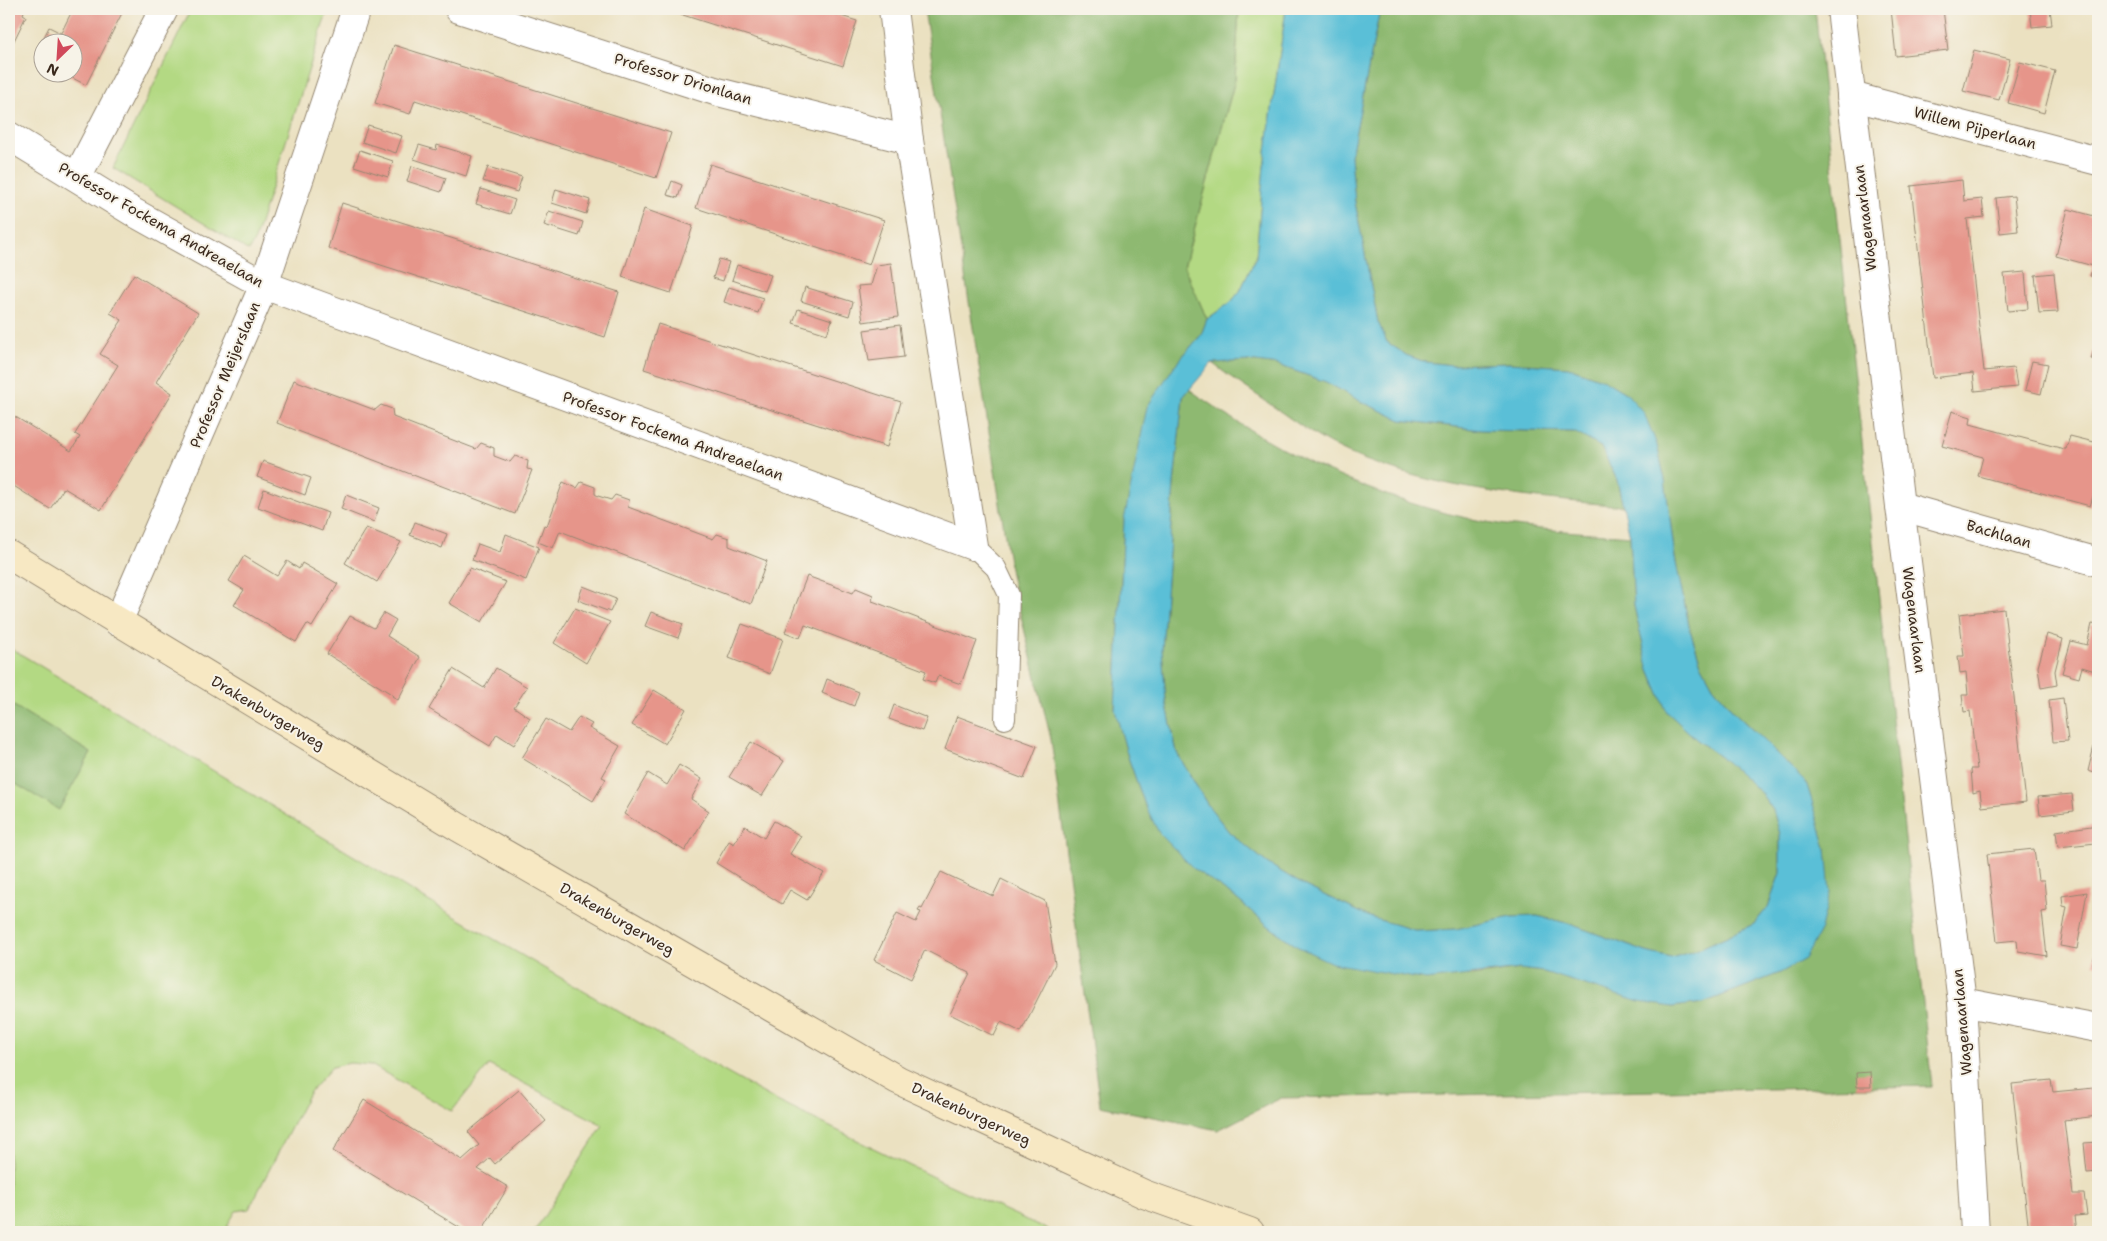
<svg xmlns="http://www.w3.org/2000/svg" width="2107" height="1241" viewBox="0 0 2107 1241" font-family="'Shantell Sans',sans-serif">
<style>
.green{fill:#b3d983;stroke:#778250}
.forest{fill:#8eb971;stroke:#647248}
.water{fill:#5abfd7;stroke:#4a747a;fill-rule:evenodd}
.building{fill:#e6958a}
.lines{fill:none;stroke-linecap:round;stroke-linejoin:round}
.service-casing{stroke:#938670;stroke-width:22}
.minor-casing{stroke:#938670;stroke-width:30}
.secondary-casing{stroke:#938670;stroke-width:30}
.service{stroke:#fff;stroke-width:20}
.minor{stroke:#fff;stroke-width:28}
.secondary{stroke:#f7e8c3;stroke-width:28}
.labels{text-anchor:middle;dominant-baseline:central;stroke-width:4;stroke-linejoin:round;paint-order:stroke}
.street-label{font-size:15px;fill:#3b2a1e;stroke:#f7f3e8}
</style>
<rect width="100%" height="100%" fill="#f7f3e8"/>
<filter id="ink" filterUnits="userSpaceOnUse"><feTurbulence type="fractalNoise" baseFrequency=".02" numOctaves="2"/><feDisplacementMap in="SourceGraphic" scale="10" xChannelSelector="R" yChannelSelector="G"/><feConvolveMatrix kernelMatrix="1 2 1 2 8 2 1 2 1" color-interpolation-filters="sRGB"/></filter>
<filter id="wash" filterUnits="userSpaceOnUse"><feTurbulence type="fractalNoise" baseFrequency=".0096" numOctaves="4" result="noise"/><feDisplacementMap in="SourceGraphic" scale="20" xChannelSelector="R" yChannelSelector="G"/><feGaussianBlur stdDeviation="1.12" result="paint"/><feColorMatrix in="noise" values="0 0 0 0 0 0 0 0 0 0 0 0 0 0 0 0 0 1.4 0 .05"/><feComposite in="paint" operator="in"/></filter>
<g filter="url(#wash)">
<rect width="100%" height="100%" fill="#ebe1c1"/>
<g class="green">
<path d="M191 9H328L255 239 249 251 113 168Z"/>
<path d="M1239 9H1286L1264 166 1256 257 1240 291 1231 302 1207 319 1184 267 1235 80Z"/>
<path d="M9 647 430 902 661 1036 777 1101 941 1181 1053 1232H534L603 1125 489 1065 452 1111 371 1065 350 1063 332 1067 309 1093 249 1209 236 1211 227 1226 237 1232H9V780L59 809 91 753 9 703Z"/>
</g>
<g class="forest">
<path d="M924 9H1239L1235 80 1184 267 1207 319 1201 335 1175 365 1124 520 1115 709 1128 757 1145 805 1160 833 1194 869 1233 896 1270 927 1298 947 1472 976 1520 969 1544 972 1672 1007 1703 1003 1780 973 1826 849 1806 782 1734 712 1713 686 1701 664 1690 630 1675 558 1665 480 1657 445 1627 394 1604 380 1568 367 1509 363 1453 365 1425 362 1406 355 1387 342 1378 322 1355 202 1351 156 1380 9H1815L1932 1086 1281 1098 1218 1130 1100 1106 1051 739 1011 575Z"/>
<path d="M1249 361 1278 365 1326 382 1360 401 1401 420 1481 430 1575 432 1601 447 1617 480 1623 506C1531 498 1434 490 1348 453 1321 441 1298 424 1274 407 1253 392 1232 379 1212 363Z"/>
<path d="M1189 389C1275 453 1381 503 1487 522 1534 530 1583 532 1630 536L1634 606 1648 667 1667 711 1696 739 1727 762 1760 792 1773 810 1780 834V873L1768 907 1754 924 1694 951 1671 958 1646 952 1567 923 1537 916 1511 917 1456 929 1418 931 1372 918 1303 885 1267 863 1229 832 1207 804 1177 753 1166 701 1162 650 1174 484 1183 397Z"/>
<path d="M9 703 91 753 59 810 9 780Z"/>
</g>
<path class="water" d="M1286 9H1380L1351 156 1355 202 1378 322 1387 342 1406 355 1425 362 1453 365 1509 363 1568 367 1604 380 1627 394 1644 413 1657 445 1665 480 1675 558 1690 630 1701 664 1713 686 1734 712 1806 782 1817 817 1826 849 1830 892 1821 929 1805 959 1780 973 1703 1003 1672 1007 1639 1002 1544 972 1520 969 1426 980 1332 963 1298 947 1270 927 1233 896 1194 869 1159 833 1145 805 1128 757 1115 710 1124 520 1147 407 1175 365 1201 335 1207 319 1231 302 1240 291 1256 257 1264 166ZM1249 361 1278 365 1326 382 1360 401 1401 420 1481 430 1574 432 1601 447 1617 480 1630 536 1634 606 1648 667 1667 712 1696 739 1727 762 1760 792 1773 810 1780 834V873L1768 907 1754 924 1694 951 1671 958 1646 952 1567 923 1537 916 1511 917 1456 929 1418 931 1372 918 1303 885 1267 863 1229 832 1207 804 1177 753 1166 701 1162 650 1174 484 1183 397 1212 363Z"/>
<g id="blocks">
<g class="building">
<path d="M9 9H25L23 14 26 16 11 47 9 46Z"/>
<path d="M73 9H124L86 85 61 72H72V42H42V46L40 45 49 27 61 33Z"/>
<path d="M664 9H819L857 21 843 66Z"/>
<path d="M1891 9H1943L1948 50 1896 56Z"/>
<path d="M2030 9H2050L2052 25 2032 27Z"/>
<path d="M394 45 671 133 656 178 415 100 410 114 375 103Z"/>
<path d="M1974 50 2010 59 1999 100 1963 91Z"/>
<path d="M2020 62 2055 71 2044 113 2008 103Z"/>
<path d="M368 125 402 136 396 153 362 142Z"/>
<path d="M419 145 436 150 437 145 472 156 466 176 414 159Z"/>
<path d="M360 150 393 161 388 177 354 166Z"/>
<path d="M710 164 884 220 869 265 696 208Z"/>
<path d="M412 166 446 178 441 192 407 181Z"/>
<path d="M488 167 522 177 517 192 483 181Z"/>
<path d="M1962 180 1964 201 1982 199 1984 217 1967 219 1984 371 2014 368 2017 387 1975 391 1973 373 1933 378 1911 186Z"/>
<path d="M672 181 682 185 678 198 667 195Z"/>
<path d="M481 189 515 200 510 214 476 204Z"/>
<path d="M556 189 590 200 586 214 552 203Z"/>
<path d="M2014 196 2018 231 2000 233 1996 198Z"/>
<path d="M342 203 619 292 605 337 328 248Z"/>
<path d="M644 209 693 226 671 293 622 277Z"/>
<path d="M2068 209 2098 217V278L2090 276 2093 266 2056 256Z"/>
<path d="M549 211 583 222 579 236 544 225Z"/>
<path d="M719 259 729 262 723 281 713 278Z"/>
<path d="M891 263 898 317 863 322 858 286 871 285 877 265Z"/>
<path d="M737 265 771 275 765 291 732 280Z"/>
<path d="M2025 272 2028 309 2008 311 2004 274Z"/>
<path d="M2054 273 2058 312 2039 313 2035 275Z"/>
<path d="M134 274 198 313 156 382 172 393 101 510 64 488 50 509 9 483V413L71 451 80 437 75 434 118 365 100 354 122 320 110 313Z"/>
<path d="M729 287 763 298 758 313 724 302Z"/>
<path d="M805 287 853 302 849 316 801 301Z"/>
<path d="M798 309 832 320 827 334 793 323Z"/>
<path d="M658 324 901 402 887 447 644 369Z"/>
<path d="M900 325 904 357 869 361 864 330Z"/>
<path d="M2096 343 2098 344V360L2091 359Z"/>
<path d="M2032 361 2048 364 2041 394 2025 390Z"/>
<path d="M294 380 375 410 381 405 392 409 393 417 476 449 481 443 494 448V456L510 462 515 456 528 461 527 469 532 470 515 514 277 423Z"/>
<path d="M1952 411 1971 417 1970 424 2064 449H2066L2070 436 2098 443V481L2090 506 1978 476 1983 457 1942 446Z"/>
<path d="M263 461 311 478 305 495 257 477Z"/>
<path d="M563 482 577 488 581 482 595 487V494L598 496 611 500 615 495 629 500 628 507 713 539 717 534 729 538V546L767 561 751 604 560 531 553 548 538 542 544 525 547 526Z"/>
<path d="M264 489 328 513 322 531 258 507Z"/>
<path d="M346 495 379 508 374 522 341 509Z"/>
<path d="M415 522 447 534 442 548 410 535Z"/>
<path d="M366 528 401 542 377 582 345 563Z"/>
<path d="M506 534 539 547 526 580 472 560 478 544 500 552Z"/>
<path d="M244 556 277 576 287 561 299 569 302 563 338 584 312 627 307 624 296 642 234 605 244 590 229 581Z"/>
<path d="M470 568 506 582 482 622 449 603Z"/>
<path d="M807 576 853 593 856 588 873 595 872 601 875 602 977 641 961 684 938 676 935 683 923 679 926 671 805 625 800 638 785 632Z"/>
<path d="M583 586 616 599 610 612 578 600Z"/>
<path d="M575 608 610 622 586 663 554 643Z"/>
<path d="M2004 609 2026 802 1982 807 1980 791 1973 793 1971 769H1977L1970 711 1964 712 1962 695H1968L1966 672 1960 673 1958 656H1964L1959 614Z"/>
<path d="M651 612 683 624 678 638 645 626Z"/>
<path d="M384 613 396 620 387 636 420 657 398 700 392 696 393 695 327 654 350 616 374 628Z"/>
<path d="M742 624 783 639 770 674 729 658Z"/>
<path d="M2092 624 2098 625V672L2082 667 2079 678 2062 673 2071 641 2087 645Z"/>
<path d="M2047 634 2063 639 2055 671 2057 685 2041 688 2038 667Z"/>
<path d="M496 668 527 687 514 707 530 718 514 745 497 734 490 746 429 709 453 669 484 688Z"/>
<path d="M827 679 859 692 854 706 822 693Z"/>
<path d="M654 690 686 709 665 744 632 725Z"/>
<path d="M2063 698 2068 741 2053 742 2049 700Z"/>
<path d="M894 705 927 718 922 731 889 719Z"/>
<path d="M957 716 1037 746 1024 779 945 749Z"/>
<path d="M579 717 592 724 589 728 620 746 602 777 606 779 593 801 522 758 546 719 569 732Z"/>
<path d="M2096 738H2098V774L2088 771Z"/>
<path d="M751 742 784 761 762 796 729 777Z"/>
<path d="M679 765 702 779 691 799 709 811 685 851 624 814 648 773 667 785Z"/>
<path d="M2072 794 2074 811 2040 815 2038 797Z"/>
<path d="M774 821 801 836 790 854 824 873 807 900 790 890 782 904 716 863 729 841 734 844 745 826 764 838Z"/>
<path d="M2098 825 2096 843 2058 847 2056 831Z"/>
<path d="M2034 849 2038 880H2044L2047 911 2042 912 2047 956 2018 951 2017 940 1997 942 1987 854Z"/>
<path d="M941 872 993 896 1001 879 1045 901 1055 964 1021 1032 1001 1022 994 1036 950 1014 970 973 925 950 911 979 874 960 897 913 916 922 921 912 918 911 920 908 922 909Z"/>
<path d="M2087 892 2077 949 2060 946 2067 907 2063 906 2062 896Z"/>
<path d="M2097 943H2098V965L2093 964Z"/>
<path d="M1870 1072 1871 1087H1857L1856 1073Z"/>
<path d="M2098 1074V1116L2064 1120 2073 1194H2084L2087 1215 2075 1216 2077 1232H2029L2012 1084 2051 1080 2053 1092 2094 1088 2093 1075Z"/>
<path d="M519 1090 546 1121 495 1164 490 1158 478 1169 508 1187 481 1232H467L333 1151 364 1100 462 1160 479 1145 468 1132Z"/>
<path d="M2098 1142V1172L2087 1173 2084 1143Z"/>
</g>
</g>
</g>
<g filter="url(#ink)">
<use href="#blocks" fill-opacity="0" stroke="#938670" stroke-width="1"/>
<g class="lines">
<defs>
<path id="service" d="M973 546 996 568 1009 595 1005 719"/>
<g id="minor">
<path d="M459 9 718 92 909 140"/>
<path d="M1841 9 1900 506 1962 1002 1975 1232"/>
<path d="M1851 96 2098 161"/>
<path d="M9 136 133 212 264 285 973 546 909 140 893 9"/>
<path d="M77 177 164 9"/>
<path d="M1900 506 2098 562"/>
<path d="M118 622 264 285 356 9"/>
<path d="M1962 1002 2098 1028"/>
</g>
<path id="secondary" d="M9 555 458 827 898 1080 1144 1194 1250 1232"/>
</defs>
<use href="#service" class="service-casing"/>
<use href="#minor" class="minor-casing"/>
<use href="#secondary" class="secondary-casing"/>
<use href="#service" class="service"/>
<use href="#minor" class="minor"/>
<use href="#secondary" class="secondary"/>
</g>
</g>
<g class="labels">
<g class="street-label">
<text transform="translate(683 79) rotate(17)">Professor Drionlaan</text>
<text transform="translate(1975 128) rotate(15)">Willem Pijperlaan</text>
<text transform="translate(1865 218) rotate(-97)">Wagenaarlaan</text>
<text transform="translate(161 225) rotate(30)">Professor Fockema Andreaelaan</text>
<text transform="translate(225 375) rotate(-67)">Professor Meijerslaan</text>
<text transform="translate(673 436) rotate(20)">Professor Fockema Andreaelaan</text>
<text transform="translate(1999 534) rotate(16)">Bachlaan</text>
<text transform="translate(1914 620) rotate(83)">Wagenaarlaan</text>
<text transform="translate(268 713) rotate(31)">Drakenburgerweg</text>
<text transform="translate(617 919) rotate(30)">Drakenburgerweg</text>
<text transform="translate(1962 1022) rotate(-95)">Wagenaarlaan</text>
<text transform="translate(971 1114) rotate(25)">Drakenburgerweg</text>
</g>
</g>
<rect width="2107" height="1241" fill="none" stroke="#f7f3e8" stroke-width="30"/>
<g transform="translate(58 58) rotate(205)"><circle r="24" fill="#f7f3e8" stroke="#aca397"/>
<path d="M0-4L9 19L0 12L-9 19Z" fill="#d1495b"/>
<text y="-8" font-size="14" font-weight="bold" text-anchor="middle" fill="#3b2a1e">N</text>
</g>
</svg>
